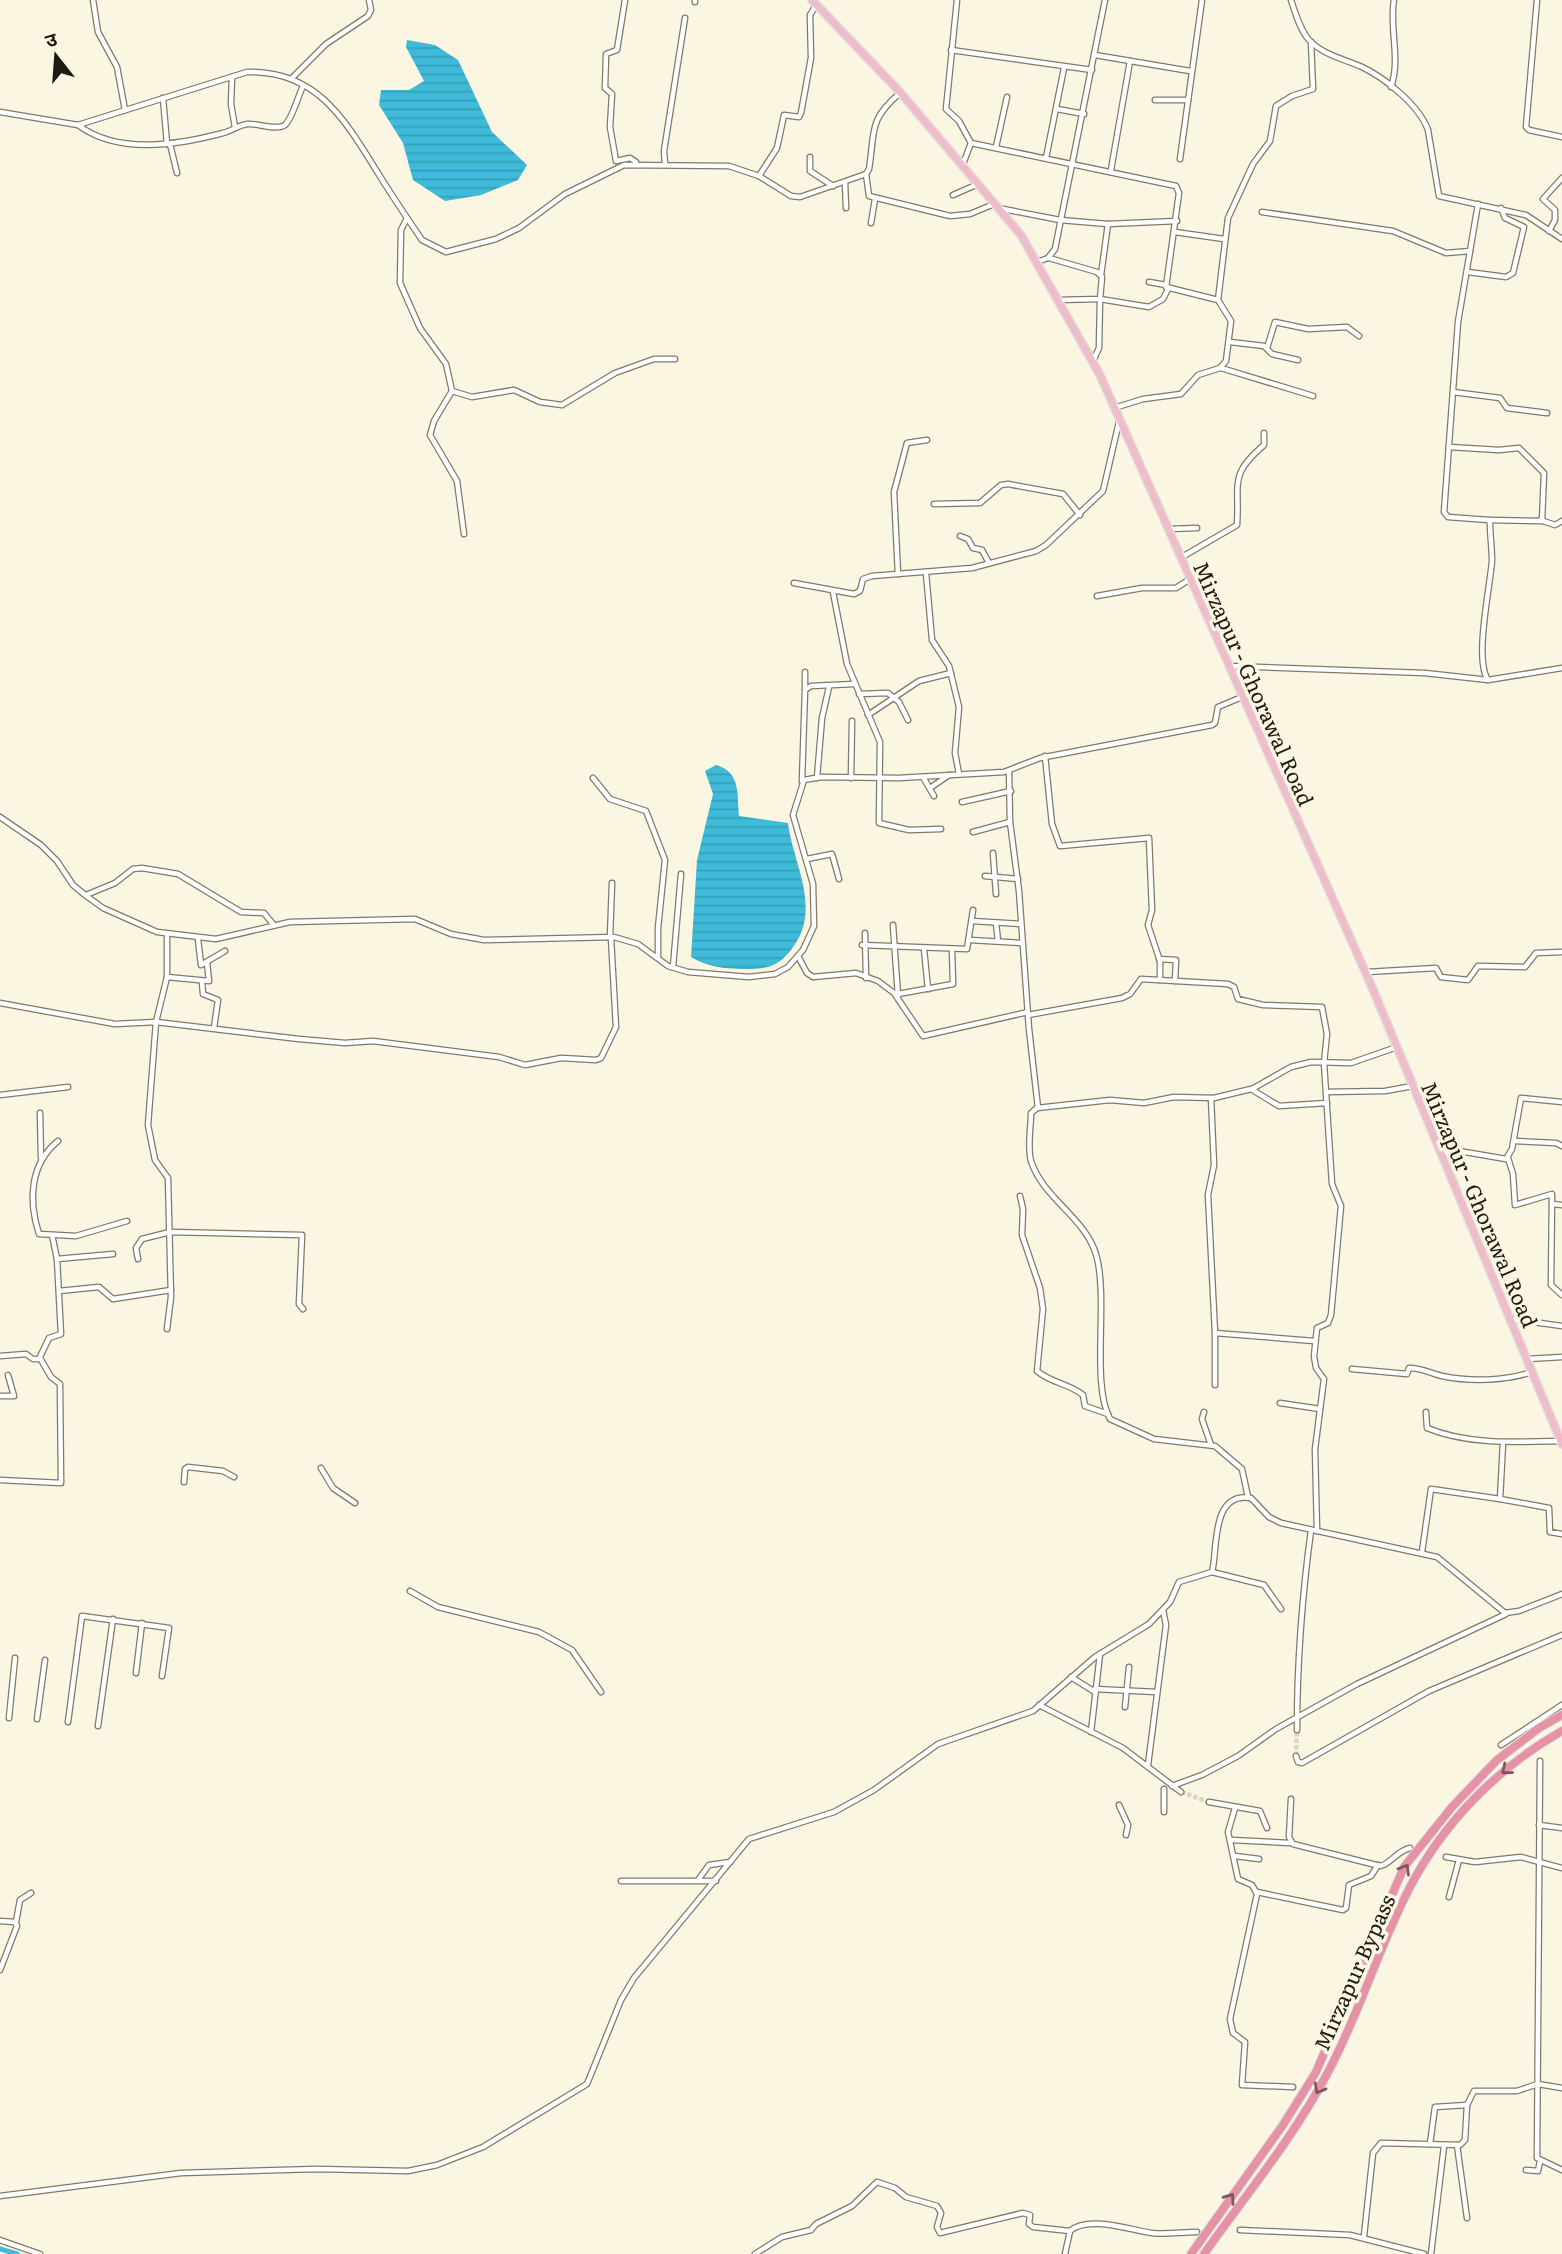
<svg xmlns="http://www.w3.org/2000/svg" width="1562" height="2254" viewBox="0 0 1562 2254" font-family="Literata,'Noto Sans Devanagari',serif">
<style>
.water{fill:url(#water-rules)}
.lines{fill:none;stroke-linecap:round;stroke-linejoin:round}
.canal{stroke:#3fbad8;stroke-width:5}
.street-tunnel{stroke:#dad5c3;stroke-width:4.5;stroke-dasharray:4.5 2;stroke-linecap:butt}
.street-casing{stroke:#7f7a68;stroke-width:7}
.primary-casing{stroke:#dfdfde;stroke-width:10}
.highway-casing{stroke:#dfdfde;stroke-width:10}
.street{stroke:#fff;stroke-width:4.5}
.primary{stroke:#efbdca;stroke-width:7}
.highway{stroke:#e591a6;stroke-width:8}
.oneway{stroke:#81565d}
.labels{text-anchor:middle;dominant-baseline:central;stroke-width:7;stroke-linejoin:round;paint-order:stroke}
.street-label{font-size:21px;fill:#1d1b14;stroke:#fbf6e2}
</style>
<defs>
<pattern id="water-rules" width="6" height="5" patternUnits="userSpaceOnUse" patternTransform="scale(1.75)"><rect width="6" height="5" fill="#3fbad8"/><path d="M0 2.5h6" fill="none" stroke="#379fb8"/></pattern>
</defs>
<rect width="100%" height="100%" fill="#fbf6e2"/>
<g class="water">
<path d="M407 40 435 45 458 60 492 132 527 165 518 180 481 195 445 201 413 180 403 143 379 105 381 90H409L424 81 406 47Z"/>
<path d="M716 765C741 772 737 794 739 816L788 823C793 864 822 908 793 947 782 963 772 968 753 969 730 969 711 969 691 957L697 860 713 794 705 771Z"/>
</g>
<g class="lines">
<path class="canal" d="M0 2249 17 2254"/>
<g class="street-tunnel">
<path d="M1296 1756 1297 1730"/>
<path d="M1181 1792 1209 1802"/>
</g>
<defs>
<g id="street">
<path d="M93 0 98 32 117 67 125 110"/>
<path d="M625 0 617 50 606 54 605 88 612 94 610 127 616 161 630 158 636 162"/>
<path d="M957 0 946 109 959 121 971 143 963 164"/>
<path d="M1291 0C1295 12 1300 30 1309 40 1323 55 1344 59 1362 67 1385 78 1419 105 1428 130L1439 196 1526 215 1562 239"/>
<path d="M1537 0 1526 127 1529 130 1562 137"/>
<path d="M695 2V0"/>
<path d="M951 50 1092 70"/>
<path d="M1095 55 1190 71"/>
<path d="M232 77 231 104 235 127"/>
<path d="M292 78 326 44 368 16 371 10 369 0"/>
<path d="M1391 87C1401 59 1389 29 1394 0"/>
<path d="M163 98 167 144"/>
<path d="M1155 100H1188"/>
<path d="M1057 109 1084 114"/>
<path d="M0 112 78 125 247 72C317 70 345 120 378 173 392 196 407 218 422 240L446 252 496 239 519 228 565 194 624 165 729 166 759 176 791 196 800 197 866 174 869 169C875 132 868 120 900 93"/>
<path d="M78 125C118 155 178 145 223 133 232 131 238 125 248 124 257 123 277 131 285 125 293 117 298 96 303 86"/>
<path d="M971 143 1176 186 1179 193 1166 287 1218 300"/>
<path d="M170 144 177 173"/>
<path d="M996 147 1007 97"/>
<path d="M810 157V171L833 186"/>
<path d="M1046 158 1064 68"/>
<path d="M1180 159 1202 0"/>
<path d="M665 164 664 151 685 18"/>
<path d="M1111 170 1130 61"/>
<path d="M866 174 869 196 950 216 970 214 994 204"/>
<path d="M759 176 777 148 784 115 799 117 801 113 811 58 810 15 816 5"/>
<path d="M845 182 846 208"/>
<path d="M953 195 978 184"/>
<path d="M1478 204 1458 322 1444 512 1448 517 1489 520 1490 523C1490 536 1492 548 1492 561 1490 587 1474 660 1488 680"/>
<path d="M998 208 1060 220 1108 224 1177 221"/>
<path d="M1262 212 1393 231 1446 253 1470 251"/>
<path d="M407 218 401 230 400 283 420 328 446 364 452 391 434 421 430 435 457 481 464 534"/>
<path d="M871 223 875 199"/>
<path d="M1549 231 1555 220V210L1543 199 1562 178"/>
<path d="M1175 232 1224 239"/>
<path d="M1049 258 1097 272 1102 277 1100 299 1058 300"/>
<path d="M1037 262 1048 258 1055 249 1105 0"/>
<path d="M1468 272 1506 277 1513 273 1524 227 1505 218 1501 208"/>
<path d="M1101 275 1108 224"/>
<path d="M1149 282 1166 285"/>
<path d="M1230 342 1264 346 1272 354 1298 360"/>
<path d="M1267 348 1275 322 1308 329 1347 327 1359 336"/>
<path d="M1093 361 1099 348 1100 299 1149 307 1163 299 1168 289"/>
<path d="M1221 368 1313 396"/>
<path d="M452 391 472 397 514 390 540 402 562 405 615 373 654 359H675"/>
<path d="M1453 392 1500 398 1507 408 1547 413"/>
<path d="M1114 408 1143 399 1181 394 1198 375 1220 368 1226 361 1231 321 1218 300 1228 218 1253 164 1270 141 1276 106 1292 96 1313 89 1311 42"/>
<path d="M1449 447 1499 450 1519 448 1544 473 1542 521 1489 520"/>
<path d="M934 504 980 503 1001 485 1008 484 1063 494 1080 515"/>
<path d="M1540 520 1555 525 1562 521"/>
<path d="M1169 529 1197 528"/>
<path d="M960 536 968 539 973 548 982 550 989 563"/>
<path d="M1182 557 1237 525C1240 483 1228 476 1264 445V433"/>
<path d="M926 573 932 640 949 666 959 707 955 753 959 774"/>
<path d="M898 574 894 492 907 443 927 440"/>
<path d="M794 583 854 594 860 591 863 579 872 576 972 568 1036 551 1046 545 1103 491 1119 422"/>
<path d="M833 592 847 664 880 742 879 823 909 830 941 829"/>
<path d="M1097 596 1142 588H1176L1190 579"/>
<path d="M1229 666 1425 673 1488 680 1562 668"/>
<path d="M805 689V672"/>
<path d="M859 694 888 693 899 702 908 720"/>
<path d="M868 715 919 681 951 673"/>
<path d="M1045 756 1052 824 1060 846 1149 838 1152 910 1148 925 1160 961V980"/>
<path d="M1009 771 1010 822 1019 891 1029 1029 1038 1108"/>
<path d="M923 777 934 796"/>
<path d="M593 778 610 799 646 811 665 860 658 928V958"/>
<path d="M817 778 822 718 829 687"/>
<path d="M851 778 852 721"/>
<path d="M802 781 805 690 811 686 854 684"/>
<path d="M930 788 949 775"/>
<path d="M962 802 1011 791"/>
<path d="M0 817 41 845 57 861 73 885 85 895 103 908 157 932 216 939 290 922 415 919 451 934 484 940 614 937 638 944 668 966 688 972 749 977 775 974 788 967 803 950 814 926 813 884 793 815 804 780 821 777 899 778 1004 772 1040 758 1212 725 1215 723 1218 707 1242 697"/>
<path d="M973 832 1010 822"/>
<path d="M993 853 996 894"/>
<path d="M807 859 832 854 839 879"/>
<path d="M985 876 1018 879"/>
<path d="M86 895 115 883 133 869 142 868 178 874 241 912 264 913 273 924"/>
<path d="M972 921 1021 924"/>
<path d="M996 923 998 941"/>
<path d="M893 925 898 996"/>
<path d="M865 933 866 978"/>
<path d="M610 937 612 883"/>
<path d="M198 939 201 965 225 951"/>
<path d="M970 940 1022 943"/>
<path d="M862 945 967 949 973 910"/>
<path d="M924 949 928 989"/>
<path d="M798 956 807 973 813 977 856 973 878 981 894 993 923 1036 1028 1012"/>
<path d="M1159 959 1176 960 1175 981"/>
<path d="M673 967 681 874"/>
<path d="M1367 972 1436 968 1441 977 1468 980 1478 966 1525 967 1536 953 1562 952"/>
<path d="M167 977V934"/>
<path d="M202 982 203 994 218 1000 214 1028"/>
<path d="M898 994 953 984 952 950"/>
<path d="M0 1003 115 1024 156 1022 299 1039 345 1043 373 1041 499 1057 525 1065 561 1058 596 1060 601 1058 616 1027 611 938"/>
<path d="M1028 1015 1122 998 1130 994 1141 979 1228 984 1234 987 1238 999 1263 1005 1322 1007 1327 1034 1324 1063 1332 1184 1341 1206 1331 1315 1328 1323 1317 1328 1314 1356 1316 1368 1324 1379 1315 1449 1317 1531"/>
<path d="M1252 1089 1291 1067 1311 1062 1351 1063 1397 1047"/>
<path d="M1326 1092 1385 1091 1413 1086"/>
<path d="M0 1095 68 1087"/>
<path d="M1211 1098 1214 1165 1208 1195 1215 1333 1314 1341"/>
<path d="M40 1113 41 1158"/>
<path d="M58 1141C30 1164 28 1200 39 1234L76 1236 127 1221"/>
<path d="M1514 1141 1556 1143 1562 1146"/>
<path d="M1442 1153 1459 1151 1506 1159 1512 1149 1521 1098 1562 1102"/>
<path d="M1508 1158 1513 1174 1515 1205 1552 1194 1551 1285 1562 1295"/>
<path d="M1020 1196 1023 1209 1022 1235 1040 1288 1043 1309 1037 1371C1051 1383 1070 1384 1083 1395L1085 1406 1108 1414"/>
<path d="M1552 1204 1562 1205"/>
<path d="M57 1259 113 1254"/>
<path d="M138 1259 136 1248 142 1239 170 1232 302 1235 299 1304 303 1309"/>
<path d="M59 1291 99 1287 113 1299 171 1290"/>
<path d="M1511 1319 1562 1326"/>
<path d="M167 1329 171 1297 168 1178 155 1160 148 1125 156 1022 167 977 209 981 207 963"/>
<path d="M0 1356 26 1354 33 1359H39L49 1338 61 1334 57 1259 52 1235"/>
<path d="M1527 1359 1562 1357"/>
<path d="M1352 1369 1407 1374 1409 1368C1422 1368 1430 1373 1442 1376 1471 1382 1504 1381 1532 1372"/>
<path d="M1215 1385V1334"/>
<path d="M0 1396H14L8 1375"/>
<path d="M1280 1403 1320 1409"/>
<path d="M1204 1412 1202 1419 1211 1445"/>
<path d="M1426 1412 1427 1428C1468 1445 1517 1442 1561 1441"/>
<path d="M1503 1443 1500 1499 1549 1508 1550 1532 1562 1534"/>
<path d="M321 1468 333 1488 355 1503"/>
<path d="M0 1480 61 1483 60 1384 51 1377 40 1358"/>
<path d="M184 1482 185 1469 188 1467 223 1471 234 1477"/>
<path d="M1248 1497 1242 1469 1215 1446 1154 1439 1110 1419C1091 1384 1108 1302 1097 1258 1088 1219 1043 1199 1031 1161 1027 1147 1031 1128 1031 1113L1037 1108 1110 1100 1144 1103 1174 1097 1214 1098 1251 1089 1279 1106 1327 1103"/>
<path d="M1422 1552 1431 1489 1500 1499"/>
<path d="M1212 1572 1264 1585 1281 1609"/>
<path d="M410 1591 438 1607 539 1632 572 1650 601 1692"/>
<path d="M136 1673 142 1623"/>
<path d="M1071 1677 1095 1692"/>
<path d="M1095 1689 1156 1692"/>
<path d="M1039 1705 1123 1748 1181 1792"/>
<path d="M1125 1707 1129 1667"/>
<path d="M9 1718 15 1658"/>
<path d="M37 1719 45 1660"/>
<path d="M68 1722 82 1616 169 1628 162 1676"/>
<path d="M98 1726 113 1619"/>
<path d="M1297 1730C1297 1663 1302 1597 1311 1530"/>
<path d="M1091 1732 1100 1654"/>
<path d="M1501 1745 1562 1705"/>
<path d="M1296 1756 1298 1762 1302 1763 1429 1691 1562 1635"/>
<path d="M1540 1761 1537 2158 1562 2170"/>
<path d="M1148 1765 1166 1625 1163 1610"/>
<path d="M1172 1786 1202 1775 1238 1756 1276 1729 1357 1684 1506 1614"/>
<path d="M1164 1789V1812"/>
<path d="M1291 1799 1289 1837 1293 1844 1380 1866C1391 1864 1395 1852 1410 1848"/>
<path d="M1209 1802 1260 1811 1267 1828"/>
<path d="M1119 1805 1128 1825 1126 1835"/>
<path d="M1235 1808 1228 1832 1238 1879 1252 1885 1257 1894 1230 2019 1233 2033 1245 2042 1242 2085 1293 2087"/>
<path d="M1539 1825 1562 1828"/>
<path d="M1232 1840 1290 1843"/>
<path d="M1235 1856 1259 1859"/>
<path d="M1446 1857 1475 1862 1521 1857 1562 1868"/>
<path d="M698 1880 709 1865 730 1862"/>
<path d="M621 1881H716"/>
<path d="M1257 1892 1343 1910 1346 1908 1349 1885 1371 1876 1378 1865"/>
<path d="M1449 1897 1459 1860"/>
<path d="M0 1921 15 1922 17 1926 0 1970"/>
<path d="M16 1922 20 1900 31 1893"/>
<path d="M1430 2144 1435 2107 1467 2105"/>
<path d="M1457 2145 1467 2218"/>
<path d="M1526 2170 1538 2171 1540 2161"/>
<path d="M0 2196 181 2173 317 2169 408 2171 437 2165 483 2147 587 2084 621 2000 634 1978 749 1839 834 1812 874 1790 938 1744 1033 1711 1095 1657 1149 1624 1170 1602 1179 1582 1212 1572C1218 1551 1210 1491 1251 1498L1269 1517 1281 1523 1437 1557 1505 1613 1519 1611 1562 1594"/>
<path d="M1240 2230 1350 2235 1424 2254"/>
<path d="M1364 2236 1373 2153 1381 2143 1460 2145 1465 2140 1467 2105 1474 2091H1517L1538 2084 1562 2088"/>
<path d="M0 2240 40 2254"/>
<path d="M755 2254 782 2237 811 2230 816 2224 852 2206 877 2182 895 2188 906 2197 937 2206 941 2213 937 2227 940 2233 1023 2213 1030 2215 1029 2224 1033 2227 1070 2231"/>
<path d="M1065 2254 1070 2231C1088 2215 1130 2230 1152 2233 1166 2235 1182 2232 1197 2232"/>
<path d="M1431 2254 1444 2146"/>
</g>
<path id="primary" d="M812 0 900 92 1021 235 1100 375 1372 987 1562 1444"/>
<g id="highway">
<path d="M1191 2254 1283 2125 1316 2072 1404 1867 1452 1807 1497 1760 1539 1728 1562 1715"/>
<path d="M1204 2254C1246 2195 1293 2138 1327 2074 1359 2015 1378 1949 1409 1889 1443 1823 1497 1768 1562 1731"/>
</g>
</defs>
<use href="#street" class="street-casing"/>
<use href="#primary" class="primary-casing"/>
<use href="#highway" class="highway-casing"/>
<use href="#street" class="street"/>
<use href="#primary" class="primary"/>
<use href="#highway" class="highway"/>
</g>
<defs><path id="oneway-chevron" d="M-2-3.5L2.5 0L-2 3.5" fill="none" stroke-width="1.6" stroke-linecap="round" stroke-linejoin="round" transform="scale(1.75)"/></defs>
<g class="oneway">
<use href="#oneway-chevron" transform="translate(1506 1770) rotate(141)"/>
<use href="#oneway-chevron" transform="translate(1405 1869) rotate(-59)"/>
<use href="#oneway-chevron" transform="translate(1319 2089) rotate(119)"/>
<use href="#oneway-chevron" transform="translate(1230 2198) rotate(-55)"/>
</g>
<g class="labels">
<g class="street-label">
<text transform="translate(1255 683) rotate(66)">Mirzapur - Ghorawal Road</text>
<text transform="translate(1481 1204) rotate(67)">Mirzapur - Ghorawal Road</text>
<text transform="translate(1353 1972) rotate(-66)">Mirzapur Bypass</text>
</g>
</g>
<g transform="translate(56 56) rotate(343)" stroke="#fbf6e2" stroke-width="5" paint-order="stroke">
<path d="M0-5L12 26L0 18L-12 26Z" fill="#1d1b14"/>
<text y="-10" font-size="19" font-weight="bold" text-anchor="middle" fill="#1d1b14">उ</text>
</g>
</svg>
